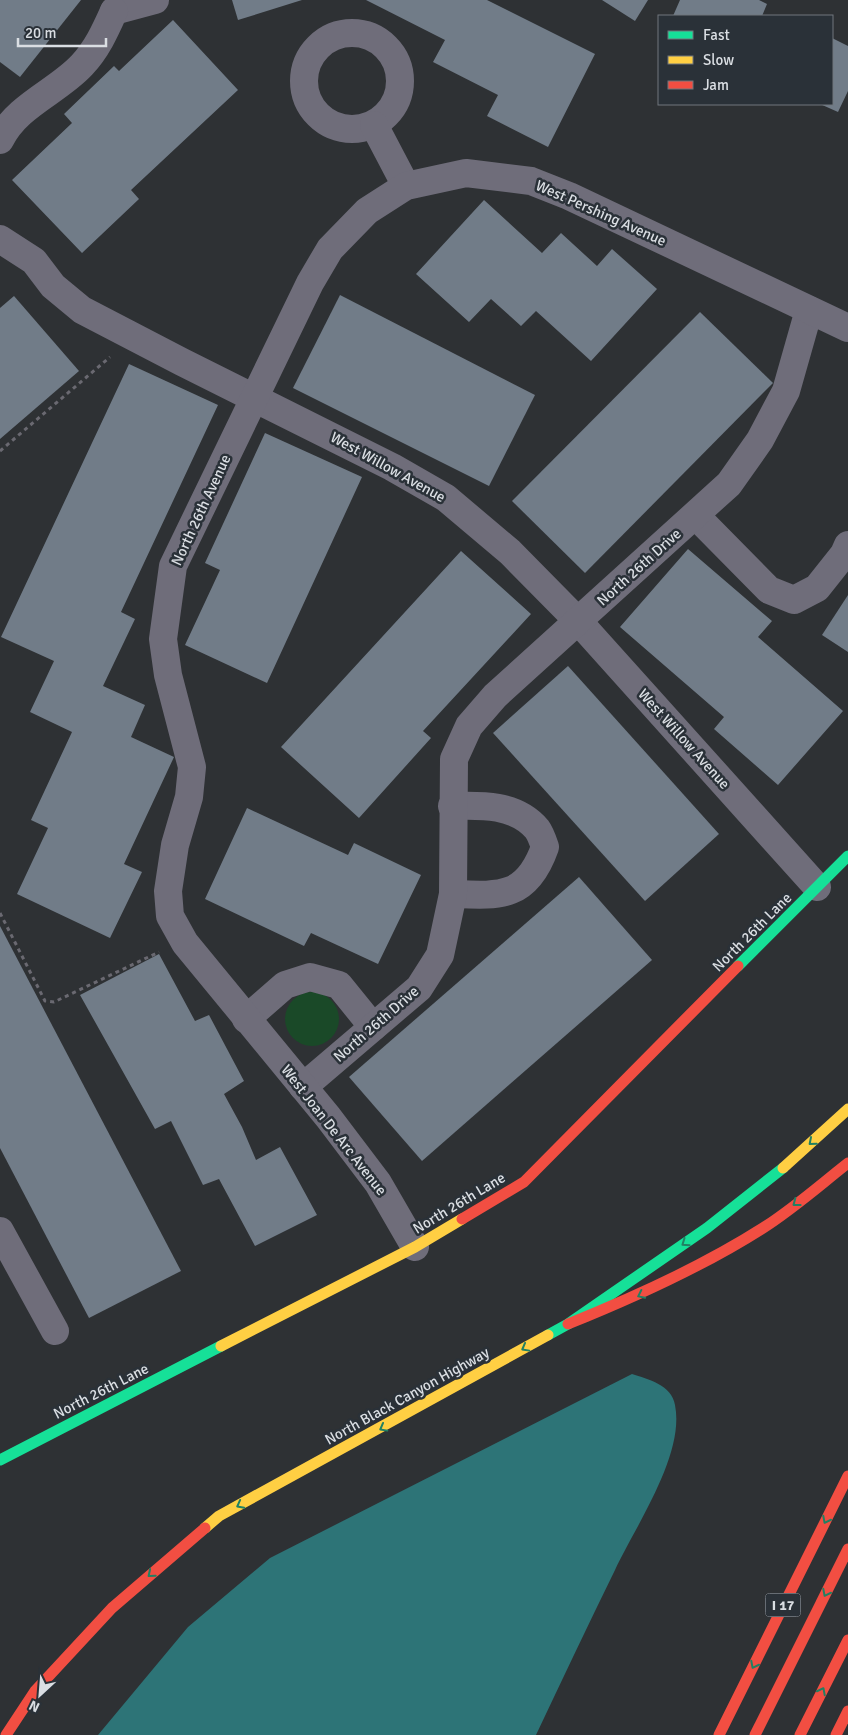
<svg xmlns="http://www.w3.org/2000/svg" width="848" height="1735" viewBox="0 0 848 1735" font-family="Signika,sans-serif">
<style>
.green{fill:#1a4928}
.water{fill:#2d7477}
.building{fill:#717c88}
.lines{fill:none;stroke-linecap:round;stroke-linejoin:round}
.path{stroke:#6a6971;stroke-width:3;stroke-dasharray:4 4;stroke-linecap:butt}
.street{stroke:#6f6d7a;stroke-width:28}
.fast{stroke:#16e098;stroke-width:11}
.slow{stroke:#ffcf43;stroke-width:11}
.jam{stroke:#f24e42;stroke-width:11}
.oneway{stroke:#218063}
.labels{text-anchor:middle;dominant-baseline:central;stroke-width:5;stroke-linejoin:round;paint-order:stroke}
.shield{fill:#2a3138;stroke:#a5aab0;stroke-width:1}
.shield-label{font-size:14px;font-weight:bold;fill:#dadee3}
.street-label{font-size:15px;fill:#dadee3;stroke:#2a3138}
</style>
<rect width="100%" height="100%" fill="#2e3134"/>
<circle class="green" cx="312" cy="1019" r="27"/>
<path class="water" d="M632 1374C648 1379 672 1385 675 1405 685 1455 636 1525 615 1570 588 1625 562 1680 536 1735H98L188 1627 270 1558Z"/>
<g class="building">
<path d="M0 0H81L20 77 0 62Z"/>
<path d="M232 0H302L238 20Z"/>
<path d="M366 0H487L595 54 548 147 487 116 498 95 433 62 445 40Z"/>
<path d="M602 0H648L635 21Z"/>
<path d="M680 0H759L767 4 762 16H673Z"/>
<path d="M173 20 238 90 131 190 139 199 82 253 12 180 72 123 64 114 114 66 119 71Z"/>
<path d="M832 38 848 46V91L838 112 820 104H832Z"/>
<path d="M484 200 542 253 561 233 597 266 612 249 657 289 591 361 536 311 521 326 491 299 469 322 416 274Z"/>
<path d="M340 295 535 395 489 486 293 388Z"/>
<path d="M14 296 79 371 0 439V308Z"/>
<path d="M700 312 773 383 585 573 512 501Z"/>
<path d="M129 364 218 405 121 612 135 619 103 686 145 705 131 737 174 757 124 864 142 872 110 938 17 894 48 828 31 820 72 732 30 712 54 661 1 637Z"/>
<path d="M265 433 362 477 267 683 185 645 220 570 205 563Z"/>
<path d="M688 549 772 621 758 637 843 711 778 785 714 729 724 717 620 627Z"/>
<path d="M461 551 531 614 423 731 431 738 359 818 281 747Z"/>
<path d="M848 595V652L822 635Z"/>
<path d="M568 666 719 834 645 901 493 733Z"/>
<path d="M247 808 348 855 354 843 421 875 378 964 311 933 304 946 205 899Z"/>
<path d="M579 877 652 960 422 1161 349 1077Z"/>
<path d="M0 926 181 1271 89 1318 0 1148Z"/>
<path d="M159 954 195 1021 209 1015 244 1081 224 1094 242 1127 256 1160 280 1147 317 1215 255 1246 219 1179 203 1185 171 1121 155 1129 80 995Z"/>
</g>
<g class="lines">
<g class="path">
<path d="M0 451 110 357"/>
<path d="M0 913 45 1001 54 1002 159 952"/>
</g>
<g class="street">
<path d="M114 11 155 0"/>
<circle cx="352" cy="81" r="48"/>
<path d="M374 125 406 186"/>
<path d="M0 140C17 105 57 92 82 65 97 49 105 31 114 11"/>
<path d="M0 239 34 261 53 286 82 310 182 362 392 467 446 498 510 552 579 622 817 887"/>
<path d="M696 516 769 590 794 600 817 588 844 554 848 545"/>
<path d="M452 806C481 805 516 804 537 829 540 833 543 841 545 847 527 898 501 896 453 894"/>
<path d="M246 1019 285 985 310 977 339 985 373 1027"/>
<path d="M303 1087 419 988 440 955 453 894 454 759 469 726 495 696 729 484 760 440 786 391 809 310"/>
<path d="M0 1231 55 1331"/>
<path d="M415 1247 378 1183 328 1117 185 943 170 916 168 891 175 845 189 797 192 767 168 675 163 639 173 566 310 283 330 249 367 211 406 186 466 173 531 181 569 196 848 328"/>
</g>
<g class="fast">
<path d="M738 966 848 856"/>
<path d="M548 1335 568 1324 707 1228 783 1168"/>
<path d="M0 1460 221 1346"/>
</g>
<g class="slow">
<path d="M783 1168 848 1109"/>
<path d="M221 1346 415 1247 462 1219"/>
<path d="M205 1528 219 1516 548 1335"/>
</g>
<g class="jam">
<path d="M462 1219 524 1182 738 966"/>
<path d="M568 1324C635 1297 702 1267 763 1228 793 1209 820 1185 848 1163"/>
<path d="M6 1735 35 1691 112 1608 205 1528"/>
<path d="M719 1735 848 1476"/>
<path d="M755 1735 848 1549"/>
<path d="M800 1735 848 1640"/>
<path d="M836 1735 848 1711"/>
</g>
</g>
<defs><path id="oneway-chevron" d="M-2-3.5L2.5 0L-2 3.5" fill="none" stroke-width="1.6" stroke-linecap="round" stroke-linejoin="round" transform="scale(1.25)"/></defs>
<g class="oneway">
<use href="#oneway-chevron" transform="translate(812 1142) rotate(139)"/>
<use href="#oneway-chevron" transform="translate(796 1203) rotate(143)"/>
<use href="#oneway-chevron" transform="translate(685 1243) rotate(145)"/>
<use href="#oneway-chevron" transform="translate(641 1295) rotate(154)"/>
<use href="#oneway-chevron" transform="translate(525 1348) rotate(151)"/>
<use href="#oneway-chevron" transform="translate(383 1428) rotate(151)"/>
<use href="#oneway-chevron" transform="translate(240 1505) rotate(152)"/>
<use href="#oneway-chevron" transform="translate(826 1520) rotate(117)"/>
<use href="#oneway-chevron" transform="translate(151 1574) rotate(140)"/>
<use href="#oneway-chevron" transform="translate(826 1593) rotate(117)"/>
<use href="#oneway-chevron" transform="translate(754 1665) rotate(117)"/>
<use href="#oneway-chevron" transform="translate(822 1691) rotate(-63)"/>
</g>
<g class="labels">
<rect class="shield" x="765.5" y="1593.5" width="35" height="23" rx="4"/>
<g class="shield-label">
<text x="783" y="1605">I 17</text>
</g>
<g class="street-label">
<text transform="translate(601 213) rotate(24)">West Pershing Avenue</text>
<text transform="translate(388 467) rotate(29)">West Willow Avenue</text>
<text transform="translate(201 510) rotate(-65)">North 26th Avenue</text>
<text transform="translate(639 567) rotate(-42)">North 26th Drive</text>
<text transform="translate(684 739) rotate(48)">West Willow Avenue</text>
<text transform="translate(752 932) rotate(-45)">North 26th Lane</text>
<text transform="translate(376 1024) rotate(-41)">North 26th Drive</text>
<text transform="translate(334 1130) rotate(52)">West Joan De Arc Avenue</text>
<text transform="translate(459 1203) rotate(-31)">North 26th Lane</text>
<text transform="translate(101 1391) rotate(-27)">North 26th Lane</text>
<text transform="translate(407 1396) rotate(-29)">North Black Canyon Highway</text>
</g>
</g>
<rect x="658" y="15" width="175" height="90" fill="#2a3138" stroke="#70767c"/>
<rect x="668" y="31" width="25" height="8" fill="#16e098" stroke="#70767c"/>
<text x="703" y="40" font-size="15" fill="#dadee3">Fast</text>
<rect x="668" y="56" width="25" height="8" fill="#ffcf43" stroke="#70767c"/>
<text x="703" y="65" font-size="15" fill="#dadee3">Slow</text>
<rect x="668" y="81" width="25" height="8" fill="#f24e42" stroke="#70767c"/>
<text x="703" y="90" font-size="15" fill="#dadee3">Jam</text>
<g transform="translate(40 1695) rotate(206)" stroke="#2a3138" stroke-width="4" paint-order="stroke">
<path d="M0-4L9 19L0 12L-9 19Z" fill="#dadee3"/>
<text y="-8" font-size="14" font-weight="bold" text-anchor="middle" fill="#dadee3">N</text>
</g>
<path d="M18 38v8h88v-8" fill="none" stroke="#dadee3" stroke-width="2.5"/>
<text x="25" y="38" font-size="15" fill="#dadee3" stroke="#2a3138" stroke-width="4" paint-order="stroke">20 m</text>
</svg>
